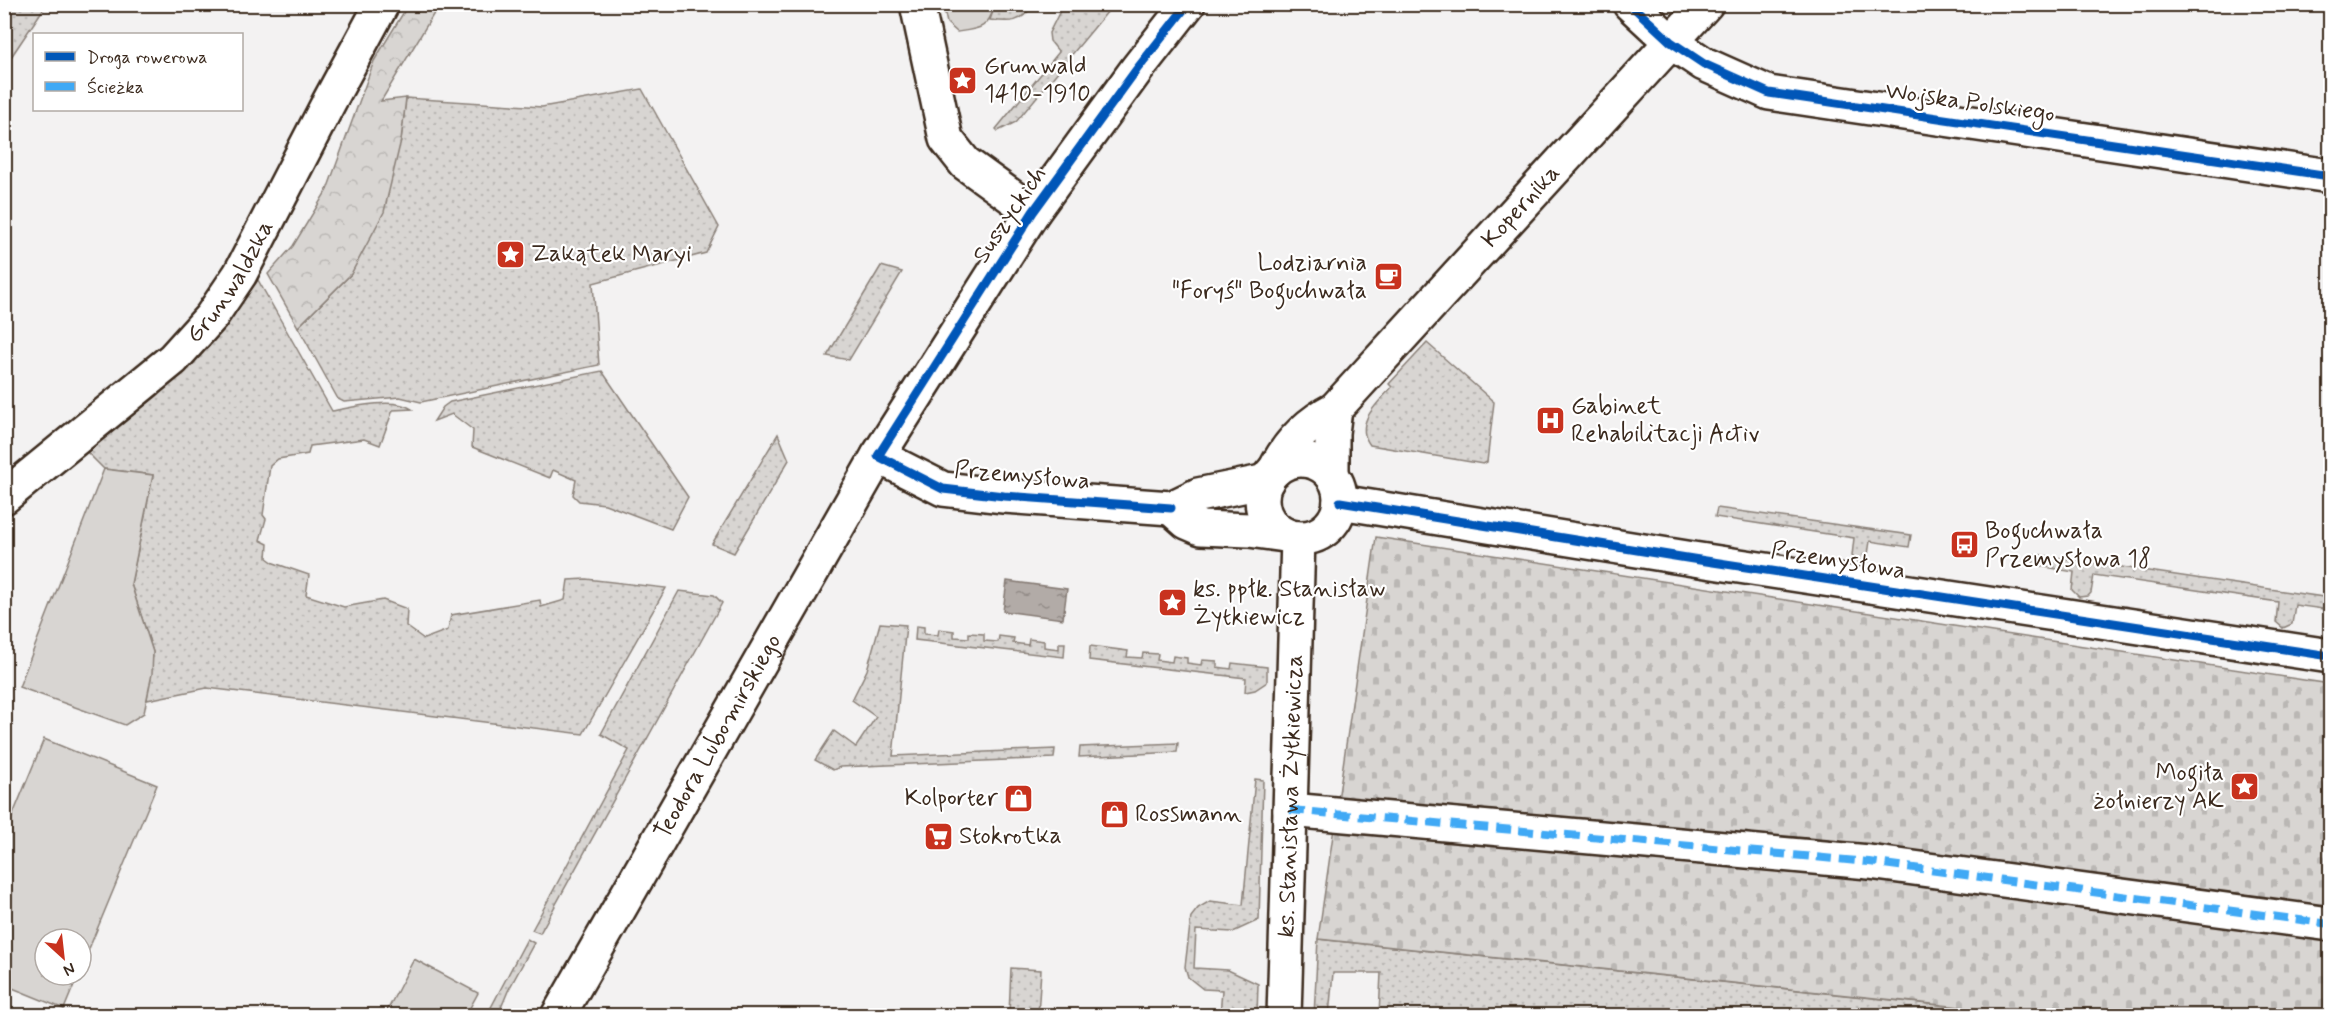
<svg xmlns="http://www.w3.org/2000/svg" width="2335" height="1020" viewBox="0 0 2335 1020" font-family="Mynerve,sans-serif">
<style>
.grass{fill:url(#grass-dots);stroke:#8a8078;stroke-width:1.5}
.forest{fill:url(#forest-crowns);stroke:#8a8078;stroke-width:1.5}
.cemetery{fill:url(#cemetery-stones);stroke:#8a8078;stroke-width:1.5}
.park{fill:#d8d5d2;stroke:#8a8078;stroke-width:1.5}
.water{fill:url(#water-ripples);stroke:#827770;stroke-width:1.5}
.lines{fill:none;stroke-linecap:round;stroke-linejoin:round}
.street-casing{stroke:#3b2a1e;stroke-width:38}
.secondary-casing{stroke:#3b2a1e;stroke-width:38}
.highway-casing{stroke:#3b2a1e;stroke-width:38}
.street{stroke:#fff;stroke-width:33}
.secondary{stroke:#fff;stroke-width:33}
.highway{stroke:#fff;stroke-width:33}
.quiet{stroke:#3fa9f5;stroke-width:8;stroke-dasharray:15 8;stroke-linecap:butt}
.cycleway-casing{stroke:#fff;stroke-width:13}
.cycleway{stroke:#0057b8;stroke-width:9}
.labels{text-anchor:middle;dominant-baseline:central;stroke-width:4.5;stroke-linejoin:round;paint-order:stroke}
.poi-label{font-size:24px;fill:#3b2a1e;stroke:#fff;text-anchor:start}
.street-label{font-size:24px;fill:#3b2a1e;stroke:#fff}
</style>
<defs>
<pattern id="grass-dots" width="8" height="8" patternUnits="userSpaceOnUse" patternTransform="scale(1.5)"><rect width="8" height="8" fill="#d8d5d2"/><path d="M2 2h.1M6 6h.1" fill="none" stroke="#bab7b4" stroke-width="1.8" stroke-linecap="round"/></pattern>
<pattern id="forest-crowns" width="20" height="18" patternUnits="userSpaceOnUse" patternTransform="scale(1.5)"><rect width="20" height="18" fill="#d8d5d2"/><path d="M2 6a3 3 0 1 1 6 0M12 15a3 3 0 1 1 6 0" fill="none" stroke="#bab7b4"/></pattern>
<pattern id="cemetery-stones" width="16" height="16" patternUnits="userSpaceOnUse" patternTransform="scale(1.5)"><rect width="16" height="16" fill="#d8d5d2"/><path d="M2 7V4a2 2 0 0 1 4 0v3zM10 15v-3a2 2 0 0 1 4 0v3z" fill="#bab7b4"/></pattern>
<pattern id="water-ripples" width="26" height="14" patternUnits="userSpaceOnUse" patternTransform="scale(1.5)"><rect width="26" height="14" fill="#b2aba7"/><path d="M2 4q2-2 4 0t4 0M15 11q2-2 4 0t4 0" fill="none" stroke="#928b87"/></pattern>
</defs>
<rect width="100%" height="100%" fill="#f3f2f2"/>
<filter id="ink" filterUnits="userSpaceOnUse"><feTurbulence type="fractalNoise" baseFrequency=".0167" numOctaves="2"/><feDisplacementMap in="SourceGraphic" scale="12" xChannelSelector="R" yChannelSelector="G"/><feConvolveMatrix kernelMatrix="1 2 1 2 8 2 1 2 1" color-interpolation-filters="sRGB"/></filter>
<g filter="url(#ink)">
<g class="grass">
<path d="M5 4 46 5 5 66 4 5Z"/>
<path d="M995 5H1033C1021 23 1011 23 990 20Z"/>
<path d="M1063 5H1113L1016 122 998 131 996 129 1059 52 1050 41 1049 33Z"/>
<path d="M642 89 719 227 706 253 593 283 599 365 421 402 400 397 344 402 338 399 298 327 351 274 401 140 406 98 542 107Z"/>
<path d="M881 266 902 272 849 360 827 356Z"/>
<path d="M258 280 332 411C352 407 394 397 412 409L393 410 380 445 364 439 310 446 308 454 278 459 270 466 263 515 266 519 260 540 268 544 267 558 274 563 309 575 306 595 344 607 383 600 407 609 406 626 424 639 448 630 451 615 540 600 541 607 565 600 568 580 586 579 666 588 583 734 207 688 147 700 153 652 131 584 153 475 104 469 86 451 157 396 210 339Z"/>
<path d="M1427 343 1494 402 1487 462 1483 464 1370 445C1353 423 1378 403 1392 387L1389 384Z"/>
<path d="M602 371 688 497 671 529 605 504 579 501 573 495 576 480 553 470 550 478 472 447 473 430 452 414 434 421 443 407 450 402Z"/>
<path d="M778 434 789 460 734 553 712 544Z"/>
<path d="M1717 508 1911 535 1909 547 1870 541 1867 561 1858 562 1852 556 1854 538 1715 517Z"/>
<path d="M2034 554 2330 598V610L2295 605 2292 624 2283 628 2276 622 2278 602 2094 575 2091 593 2088 596 2079 597 2072 590 2074 572 2033 565Z"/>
<path d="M679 591 714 595 722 603 540 933 532 930 629 750 601 734Z"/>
<path d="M880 623 906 625 893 756 1055 749 1054 758 840 767 833 770 815 760 834 731 856 747 876 717 852 700 867 670Z"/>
<path d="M916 626 924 627V634L938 635 939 629 954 631V637L969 638V633L984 634V641L998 642 999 636 1014 638 1013 643 1028 645 1029 639 1044 641V647L1059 649V643H1065L1064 657 915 640Z"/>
<path d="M1090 646 1128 651 1127 657 1142 658 1143 653 1158 654 1157 660 1172 662 1173 656 1187 658V663L1201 665 1202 660 1217 661V667L1231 669 1232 663 1267 667V682L1255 690 1245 692 1246 678 1089 660Z"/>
<path d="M1178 743 1177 752 1079 757 1080 747Z"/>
<path d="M1255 779 1263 780 1259 920 1233 932 1196 930 1194 968 1228 970 1258 984 1257 1015H1220L1222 990 1203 989 1188 977 1185 967 1191 917 1198 908 1210 901 1243 905Z"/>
<path d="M527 939 534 943 508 991 498 1015H487Z"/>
<path d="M1318 939 1976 1009 1975 1016 1379 1015 1381 973H1333L1329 1015 1314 1016Z"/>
<path d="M1011 968 1041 970 1038 1015H1009Z"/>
</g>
<path class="forest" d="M408 5H439L381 101 406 98 401 140 384 212 351 274 298 327 268 274 293 246 327 190 374 61Z"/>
<path class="cemetery" d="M1376 537 2330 684V1015H2036L1318 939Z"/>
<g class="park">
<path d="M943 5V4L995 5C988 29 980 29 957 32L947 23Z"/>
<path d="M104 469 153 475 131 584 153 652 152 674 144 713 125 725 19 687Z"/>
<path d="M44 739 157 785 81 968V939H45V975H78L64 1009 5 985V834Z"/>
<path d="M414 959 478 993 466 1015H385Z"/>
</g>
<path class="water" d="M1007 581 1067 589 1063 619 1003 611Z"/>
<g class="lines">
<defs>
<g id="street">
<path d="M917 4 946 139 965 163 1033 212"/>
<path d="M1630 4 1671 42 1704 64 1769 93 2330 176"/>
<path id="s1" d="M1275 470C1288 443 1308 423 1335 409L1706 4"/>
<path d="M1332 475V433L1335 409"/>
<path id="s2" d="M4 497 173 359 211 317 240 274 329 102 382 4"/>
<path d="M1290 810 1869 862 2330 924"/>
<path id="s3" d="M1284 1016 1298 538"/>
</g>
<g id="secondary">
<path d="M878 456 943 489 1004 496 1171 508 1198 495 1267 481"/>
<circle cx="1301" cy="499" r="39"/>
<path d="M1340 502 1693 559 2330 656"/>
<path d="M1171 508 1187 522 1201 528 1249 530 1285 535"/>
</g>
<g id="highway">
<path id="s4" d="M558 1016 878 456 1033 212 1137 69 1188 4"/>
</g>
</defs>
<use href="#street" class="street-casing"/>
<use href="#secondary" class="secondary-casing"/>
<use href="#highway" class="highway-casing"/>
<use href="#street" class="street"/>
<use href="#secondary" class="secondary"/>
<use href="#highway" class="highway"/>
<path class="quiet" d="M1290 810 1869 862 2330 924"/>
<defs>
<g id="cycleway">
<path d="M1630 4 1671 42 1704 64 1769 93 2330 176"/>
<path d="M1340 502 1693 559 2330 656"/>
<path d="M1171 508 1004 496 943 489 878 456 1033 212 1137 69 1188 4"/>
</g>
</defs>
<use href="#cycleway" class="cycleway-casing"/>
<use href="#cycleway" class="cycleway"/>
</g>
</g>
<defs>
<symbol id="sight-square" viewBox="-11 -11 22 22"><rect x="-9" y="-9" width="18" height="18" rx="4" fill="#c8321e" stroke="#fff"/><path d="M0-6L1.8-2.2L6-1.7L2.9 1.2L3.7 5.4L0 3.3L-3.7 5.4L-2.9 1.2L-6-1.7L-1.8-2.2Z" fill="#fff"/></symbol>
<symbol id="cafe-square" viewBox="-11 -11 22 22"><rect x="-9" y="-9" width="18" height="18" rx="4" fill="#c8321e" stroke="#fff"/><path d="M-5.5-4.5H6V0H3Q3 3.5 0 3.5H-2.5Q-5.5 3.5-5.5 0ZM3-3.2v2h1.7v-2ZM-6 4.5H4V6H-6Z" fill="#fff"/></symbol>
<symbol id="hospital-square" viewBox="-11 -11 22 22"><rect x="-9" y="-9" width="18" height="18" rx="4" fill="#c8321e" stroke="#fff"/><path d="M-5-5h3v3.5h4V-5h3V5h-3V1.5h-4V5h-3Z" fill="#fff"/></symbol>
<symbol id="bus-square" viewBox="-11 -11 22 22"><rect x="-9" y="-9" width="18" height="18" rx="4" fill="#c8321e" stroke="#fff"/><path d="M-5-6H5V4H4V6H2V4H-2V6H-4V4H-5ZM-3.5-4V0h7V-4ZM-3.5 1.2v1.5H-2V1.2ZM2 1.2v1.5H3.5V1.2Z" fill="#fff"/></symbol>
<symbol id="shop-square" viewBox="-11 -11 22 22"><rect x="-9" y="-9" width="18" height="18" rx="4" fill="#c8321e" stroke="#fff"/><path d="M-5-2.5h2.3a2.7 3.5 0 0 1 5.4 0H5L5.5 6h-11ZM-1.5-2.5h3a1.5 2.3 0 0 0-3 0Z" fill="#fff"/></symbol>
<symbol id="supermarket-square" viewBox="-11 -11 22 22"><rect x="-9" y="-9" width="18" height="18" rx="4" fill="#c8321e" stroke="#fff"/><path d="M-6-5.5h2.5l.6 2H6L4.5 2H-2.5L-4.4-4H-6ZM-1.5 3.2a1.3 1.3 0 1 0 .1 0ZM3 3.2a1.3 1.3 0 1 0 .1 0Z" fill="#fff"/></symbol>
</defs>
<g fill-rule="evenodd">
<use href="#sight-square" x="946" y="64" width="33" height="33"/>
<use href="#sight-square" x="494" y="238" width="33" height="33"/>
<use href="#cafe-square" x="1372" y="260" width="33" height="33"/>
<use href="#hospital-square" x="1534" y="404" width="33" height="33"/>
<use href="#bus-square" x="1948" y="528" width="33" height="33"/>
<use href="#sight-square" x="1156" y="586" width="33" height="33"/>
<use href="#sight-square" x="2228" y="770" width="33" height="33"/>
<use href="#shop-square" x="1002" y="782" width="33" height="33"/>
<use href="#shop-square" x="1098" y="798" width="33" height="33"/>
<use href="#supermarket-square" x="922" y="820" width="33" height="33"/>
</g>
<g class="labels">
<g class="poi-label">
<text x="984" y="66">Grunwald<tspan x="984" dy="28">1410-1910</tspan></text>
<text x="531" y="254">Zakątek Maryi</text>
<text x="1367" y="263" text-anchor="end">Lodziarnia<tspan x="1367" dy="28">"Foryś" Boguchwała</tspan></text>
<text x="1571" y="406">Gabinet<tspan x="1571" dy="28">Rehabilitacji Activ</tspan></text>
<text x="1985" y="531">Boguchwała<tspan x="1985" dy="28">Przemysłowa 18</tspan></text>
<text x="1193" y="589">ks. ppłk. Stanisław<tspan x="1193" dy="28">Żytkiewicz</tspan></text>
<text x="2224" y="773" text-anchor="end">Mogiła<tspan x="2224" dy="28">żołnierzy AK</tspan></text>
<text x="998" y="798" text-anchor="end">Kolporter</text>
<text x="1135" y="814">Rossmann</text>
<text x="959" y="836">Stokrotka</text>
</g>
<g class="street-label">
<text transform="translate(1970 103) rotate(8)">Wojska Polskiego</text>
<text stroke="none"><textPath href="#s1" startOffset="362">Kopernika</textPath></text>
<text transform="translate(1010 215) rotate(-56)">Suszyckich</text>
<text stroke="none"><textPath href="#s2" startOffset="315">Grunwaldzka</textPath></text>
<text transform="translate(1022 476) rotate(5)">Przemysłowa</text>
<text transform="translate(1838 561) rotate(9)">Przemysłowa</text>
<text stroke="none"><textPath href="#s4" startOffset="322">Teodora Lubomirskiego</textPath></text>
<text stroke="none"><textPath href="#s3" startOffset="220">ks. Stanisława Żytkiewicza</textPath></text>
</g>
</g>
<rect width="2335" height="1020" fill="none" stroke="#fff" stroke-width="24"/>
<rect x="12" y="12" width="2311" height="996" fill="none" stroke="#3b2a1e" stroke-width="2" filter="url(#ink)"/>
<rect x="33" y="33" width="210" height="78" fill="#ffffff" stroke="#b1aaa5" stroke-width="1.5"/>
<rect x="45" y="52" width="30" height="9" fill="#0057b8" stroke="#b1aaa5" stroke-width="1.5"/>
<text x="87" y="63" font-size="18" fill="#3b2a1e">Droga rowerowa</text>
<rect x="45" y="82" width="30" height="9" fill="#3fa9f5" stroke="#b1aaa5" stroke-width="1.5"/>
<text x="87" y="93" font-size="18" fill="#3b2a1e">Ścieżka</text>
<g transform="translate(63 957) rotate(153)"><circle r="28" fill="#ffffff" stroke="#b1aaa5" stroke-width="1.5"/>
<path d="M0-4.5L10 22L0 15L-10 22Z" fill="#c8321e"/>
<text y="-9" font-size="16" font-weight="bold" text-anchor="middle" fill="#3b2a1e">N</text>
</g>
</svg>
